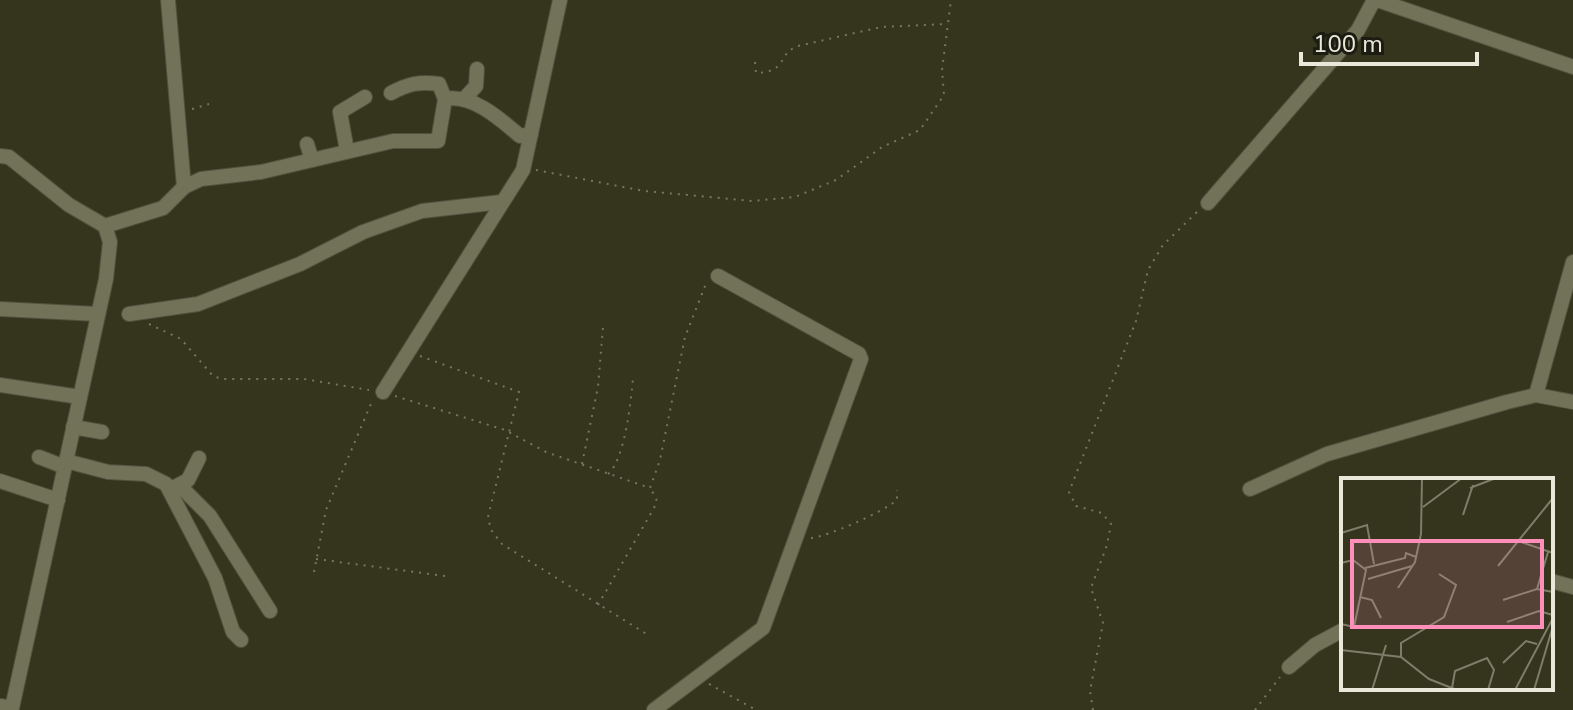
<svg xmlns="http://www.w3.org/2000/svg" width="1573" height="710" viewBox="0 0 1573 710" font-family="'Nunito Sans',sans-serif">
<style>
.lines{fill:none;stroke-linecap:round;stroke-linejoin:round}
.minor-casing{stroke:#52513d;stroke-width:16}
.path{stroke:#767662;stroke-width:2;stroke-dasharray:2 6;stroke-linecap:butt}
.minor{stroke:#727258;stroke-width:14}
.inset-road{fill:none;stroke:#7d7d69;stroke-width:2}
.view{fill:#ff8ebb;fill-opacity:0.15;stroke:#ff8ebb;stroke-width:4}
.inset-edge{fill:none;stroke:#e9e9da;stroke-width:4}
</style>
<rect width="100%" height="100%" fill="#35351e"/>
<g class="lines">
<defs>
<g id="minor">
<path d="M168 0 184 187"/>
<path d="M1377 0 1573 67"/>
<path d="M391 93C408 84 419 81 439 84L445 99"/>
<path d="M464 99 476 86 477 69"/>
<path d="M307 144 312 160"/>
<path d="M347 151 340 112 365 97"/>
<path d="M0 156 9 157 69 205 105 226 110 242 106 279 12 708 0 706"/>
<path d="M1208 203 1358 30 1374 0"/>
<path d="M105 226 163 208 184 187 201 179 261 172 393 141H438L445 99C473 94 500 119 520 136L531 134"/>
<path d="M0 309 97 314"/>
<path d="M129 314 198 304 300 264 363 232 422 211 501 202"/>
<path d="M0 385 80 397"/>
<path d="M383 392 523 170 560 0"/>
<path d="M1536 395 1573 262"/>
<path d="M73 427 102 432"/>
<path d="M39 457 65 467"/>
<path d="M66 461 108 472 146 474 166 484 215 578 233 632 241 640"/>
<path d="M0 481 58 500"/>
<path d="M180 486 210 516 270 611"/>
<path d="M173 488 188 480 199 458"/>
<path d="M1250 489 1327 454 1507 402 1536 395 1573 402"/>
<path d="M1551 581 1573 587"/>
<path d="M1289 667 1315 645 1343 630"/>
<path d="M654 710 763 628 861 359 859 354 718 276"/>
</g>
</defs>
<use href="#minor" class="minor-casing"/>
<g class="path">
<path d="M755 62 756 73C776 72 779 67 788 51L798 46 881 27 947 24"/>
<path d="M192 109 209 104"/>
<path d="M536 170 644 191 752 201 795 197 836 180 882 147 920 130 944 95 942 70 951 0"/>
<path d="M149 324 181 339 213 376 222 379H304L369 390"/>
<path d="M420 356 519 392 488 517 491 530 502 544 648 635"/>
<path d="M395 396 505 430 546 452 650 488 660 460 685 337 707 281"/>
<path d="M582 464 598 387 603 327"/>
<path d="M608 474C625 460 631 400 633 378"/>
<path d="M811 538C829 536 883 512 897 500V490"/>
<path d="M316 559 445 576"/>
<path d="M314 572 326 510 373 399"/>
<path d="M598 605 654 508 657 501 651 489"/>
<path d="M709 684 756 710"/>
<path d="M1093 710 1090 691 1103 623 1091 588 1107 545 1111 524 1102 513 1076 506 1069 492 1136 321 1148 270 1163 245 1198 211"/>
<path d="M1255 710 1280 677"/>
</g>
<use href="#minor" class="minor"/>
</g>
<g transform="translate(1341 478)">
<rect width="212" height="212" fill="#35351e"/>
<path class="inset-road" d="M129 10 155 0M82 29 121 0M122 37 132 7M0 55 26 47 33 86M177 63 212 75M0 85 12 82 25 92 13 149 0 146M157 88 212 20M24 90 64 80 65 75 75 79M27 101 71 88M57 110 74 84 80 56 81 0M196 111 207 74M19 119 31 122 40 140M162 122 196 111 212 114M166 144 198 133 212 137M0 172 60 179 88 201 116 212M60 179V165L103 139 115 107 98 96M162 185 185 163 196 166M111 210 114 193 146 180 153 192 147 212M31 212 45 167M174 212 212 140M193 212 212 148"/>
<path class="view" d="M11 63H201V149H11Z"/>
<rect width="212" height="212" class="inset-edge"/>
</g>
<path d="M1301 52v12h176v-12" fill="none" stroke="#e9e9da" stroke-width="4"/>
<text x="1313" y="52" font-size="24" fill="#e9e9da" stroke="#1c1c12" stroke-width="6" paint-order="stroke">100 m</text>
</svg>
